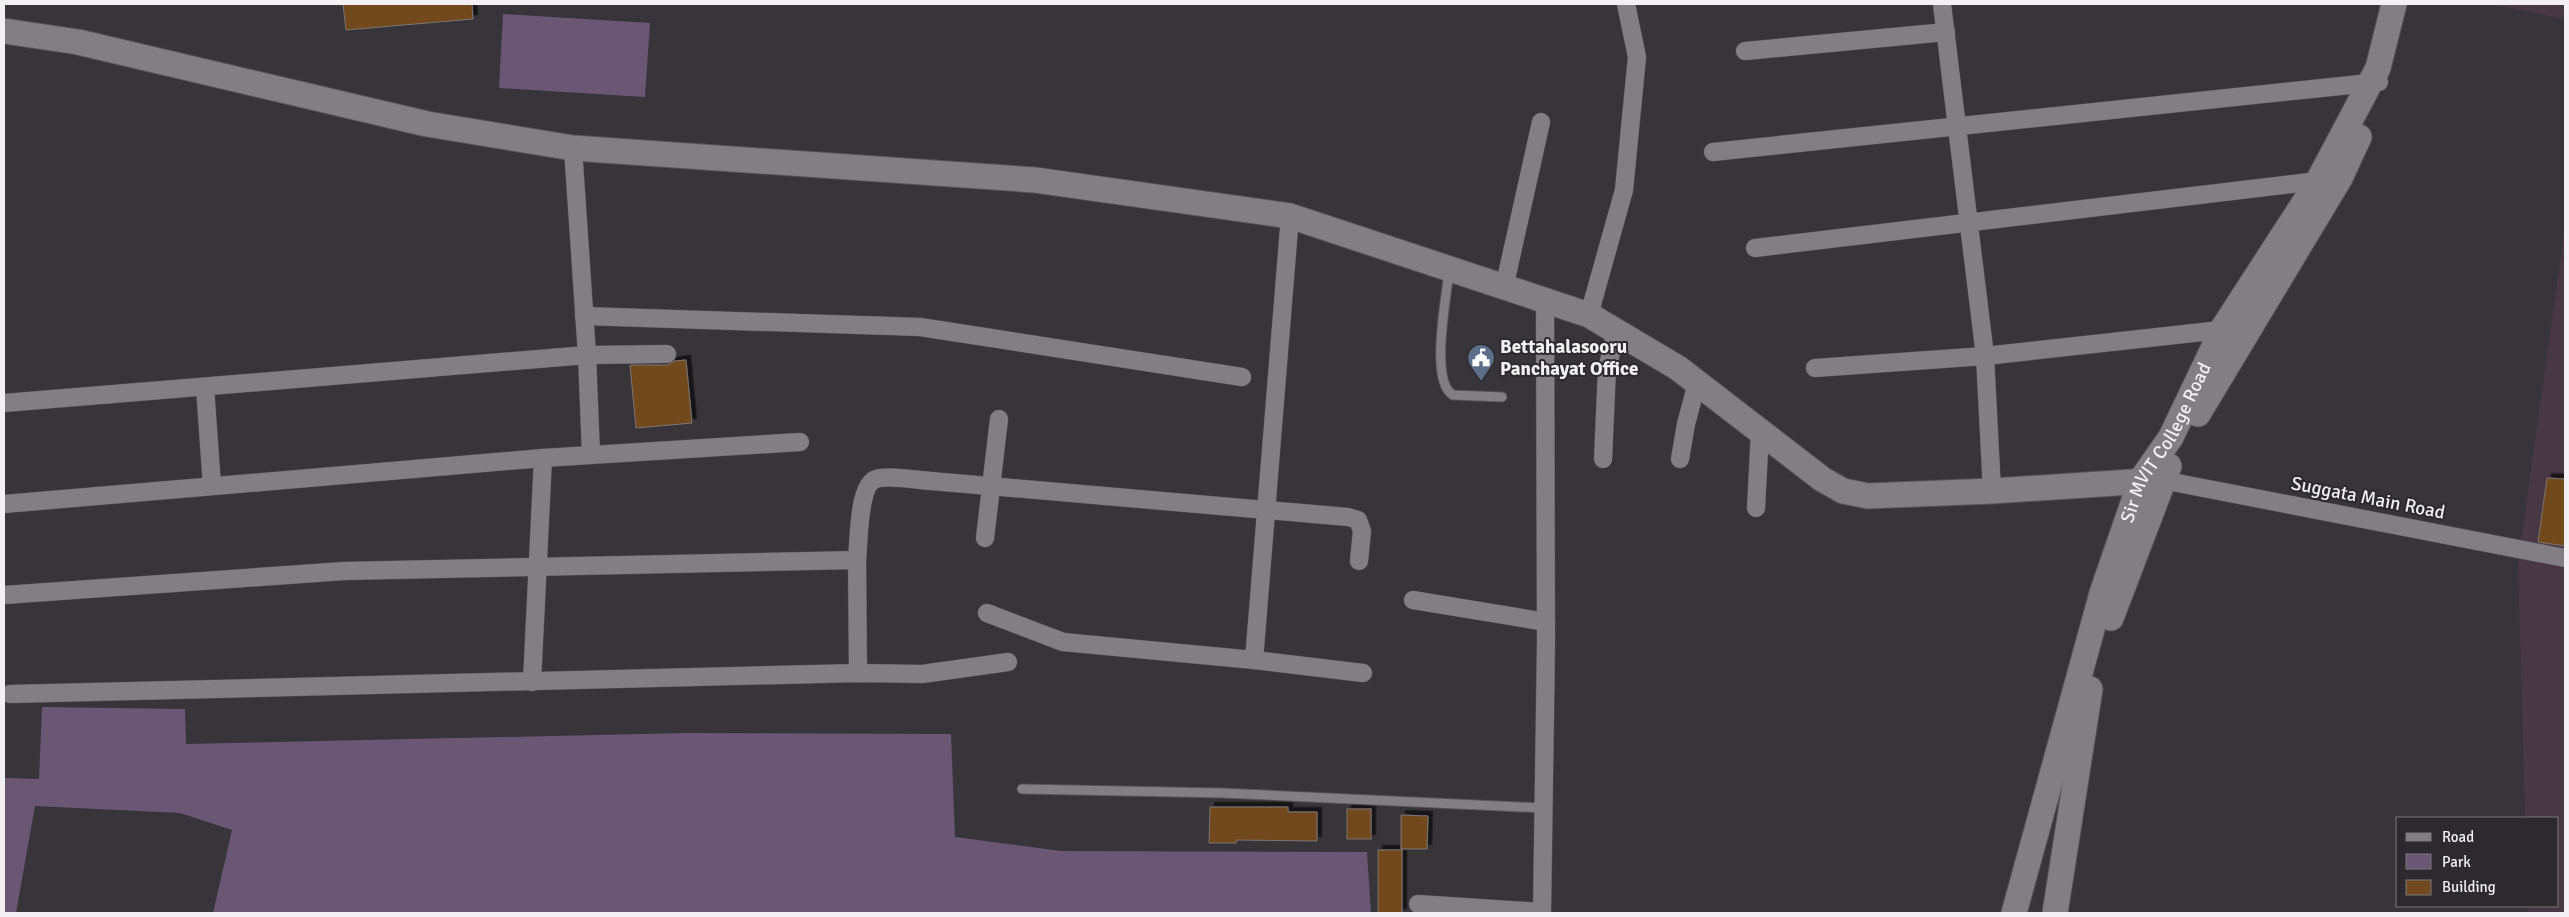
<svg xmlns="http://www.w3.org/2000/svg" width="2569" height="917" viewBox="0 0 2569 917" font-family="Signika,sans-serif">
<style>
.education{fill:#473844}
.green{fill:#695774}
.building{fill:#72481e;stroke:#7c7672;filter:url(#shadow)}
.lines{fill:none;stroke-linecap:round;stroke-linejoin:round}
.lane-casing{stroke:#565358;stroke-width:11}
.street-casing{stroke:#565358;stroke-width:19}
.secondary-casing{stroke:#565358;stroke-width:27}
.lane{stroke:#827e84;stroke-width:9}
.street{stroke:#827e84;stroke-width:18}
.secondary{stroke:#827e84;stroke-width:25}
.labels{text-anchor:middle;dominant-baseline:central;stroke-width:4;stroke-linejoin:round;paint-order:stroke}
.poi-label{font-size:19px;font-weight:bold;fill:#f2f0f3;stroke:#2d2a2f;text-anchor:start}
.street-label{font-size:19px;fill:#f2f0f3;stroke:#2d2a2f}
</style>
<defs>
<filter id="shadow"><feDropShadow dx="4.5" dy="-4.5" stdDeviation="0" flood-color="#0009"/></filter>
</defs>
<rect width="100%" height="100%" fill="#37343a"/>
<g class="education">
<path d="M2489 4H2565V19Z"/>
<path d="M2565 227V913H2528V906H2558V818H2525L2518 562Z"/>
</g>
<g class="green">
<path d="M503 14 650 23 645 97 499 88Z"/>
<path d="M42 707 185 709 186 744 685 733 951 734 955 837 1061 851 1367 852 1371 913H213L232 830 180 813 35 806 16 913H4V778L39 779Z"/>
</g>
<g class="building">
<path d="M343 4H472L473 19 346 30Z"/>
<path d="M686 360 692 423 636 428 630 365H667L675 361Z"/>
<path d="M2547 478 2565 479V546L2538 542Z"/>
<path d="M1210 807H1288V812H1317V841L1237 840 1236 843H1209Z"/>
<rect x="1347" y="809" width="24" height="30"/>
<path d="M1401 815 1428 816 1427 849H1401Z"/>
<rect x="1378" y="850" width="24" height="63"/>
</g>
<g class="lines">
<defs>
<g id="lane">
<path d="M1449 270C1447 296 1429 381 1453 395L1502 397"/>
<path d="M1022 789 1222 793 1543 808"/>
</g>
<g id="street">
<path d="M1942 4 1985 356 1992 491"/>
<path d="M1745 51 1946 32"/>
<path d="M573 148 587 355 591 454"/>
<path d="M1713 152 2379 82"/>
<path d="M1755 248 2326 180"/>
<path d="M1504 288 1541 122"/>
<path d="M1589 315 1624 190 1637 57 1626 4"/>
<path d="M584 316 920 327 1242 377"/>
<path d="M1815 368 1985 356 2230 329"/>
<path d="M205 387 212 486"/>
<path d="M4 403 587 355 667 354"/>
<path d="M1603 459 1607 369 1616 332"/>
<path d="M1680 459 1686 424 1697 383"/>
<path d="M2162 480 2565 558"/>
<path d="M4 504 543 458 800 442"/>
<path d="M1756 508 1760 432"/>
<path d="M985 538 999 419"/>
<path d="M857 560C859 542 858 485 876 479 888 475 917 480 931 481L1348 517 1358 520 1362 531 1359 561"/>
<path d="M4 595 344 571 857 560 858 673"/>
<path d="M1413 600 1546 622"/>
<path d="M987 613 1063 642 1254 660 1363 673"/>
<path d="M1254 660 1290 216"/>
<path d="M532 682 543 458"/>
<path d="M10 694 858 673 922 674 1008 662"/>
<path d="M1418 904 1542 912"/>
<path d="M1542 913 1546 642 1545 299"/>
</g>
<g id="secondary">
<path d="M4 31 78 42 427 124 573 148 1035 180 1290 216 1589 315 1678 368 1822 479 1843 491 1868 496 1992 491 2162 480"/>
<path d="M2198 414 2340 178 2359 137"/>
<path d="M2111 618 2169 466"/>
<path id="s1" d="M2014 913 2102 593 2141 480 2171 437 2223 328 2317 183 2378 68 2394 4"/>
<path d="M2055 913 2090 689"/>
</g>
</defs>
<use href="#lane" class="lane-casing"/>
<use href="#street" class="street-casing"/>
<use href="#secondary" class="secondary-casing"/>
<use href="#lane" class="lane"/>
<use href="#street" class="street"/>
<use href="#secondary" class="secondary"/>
</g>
<defs>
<symbol id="civic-pin" viewBox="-11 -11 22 30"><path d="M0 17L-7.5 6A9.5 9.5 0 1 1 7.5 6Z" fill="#5c6f8a" stroke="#2d2a2f"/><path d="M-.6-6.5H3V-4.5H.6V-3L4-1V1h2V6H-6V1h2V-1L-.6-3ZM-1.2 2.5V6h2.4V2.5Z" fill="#fff"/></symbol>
</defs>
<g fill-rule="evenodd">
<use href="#civic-pin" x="1465" y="342" width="32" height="43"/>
</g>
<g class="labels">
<g class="poi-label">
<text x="1500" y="347">Bettahalasooru<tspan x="1500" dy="22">Panchayat Office</tspan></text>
</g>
<g class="street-label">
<text stroke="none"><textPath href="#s1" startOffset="496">Sir MVIT College Road</textPath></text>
<text transform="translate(2368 498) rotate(11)">Suggata Main Road</text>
</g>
</g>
<rect width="2569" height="917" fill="none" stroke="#f2f0f3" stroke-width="10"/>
<rect x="2396" y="817" width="162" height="90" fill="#2d2a2f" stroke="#7c797d"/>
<rect x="2406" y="833" width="25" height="8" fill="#827e84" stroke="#7c797d"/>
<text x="2442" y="842" font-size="15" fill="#f2f0f3">Road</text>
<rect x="2406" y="854" width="25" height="15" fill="#695774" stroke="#7c797d"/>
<text x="2442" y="867" font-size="15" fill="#f2f0f3">Park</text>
<rect x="2406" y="880" width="25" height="15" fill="#72481e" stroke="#7c797d"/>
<text x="2442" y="892" font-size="15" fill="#f2f0f3">Building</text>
</svg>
